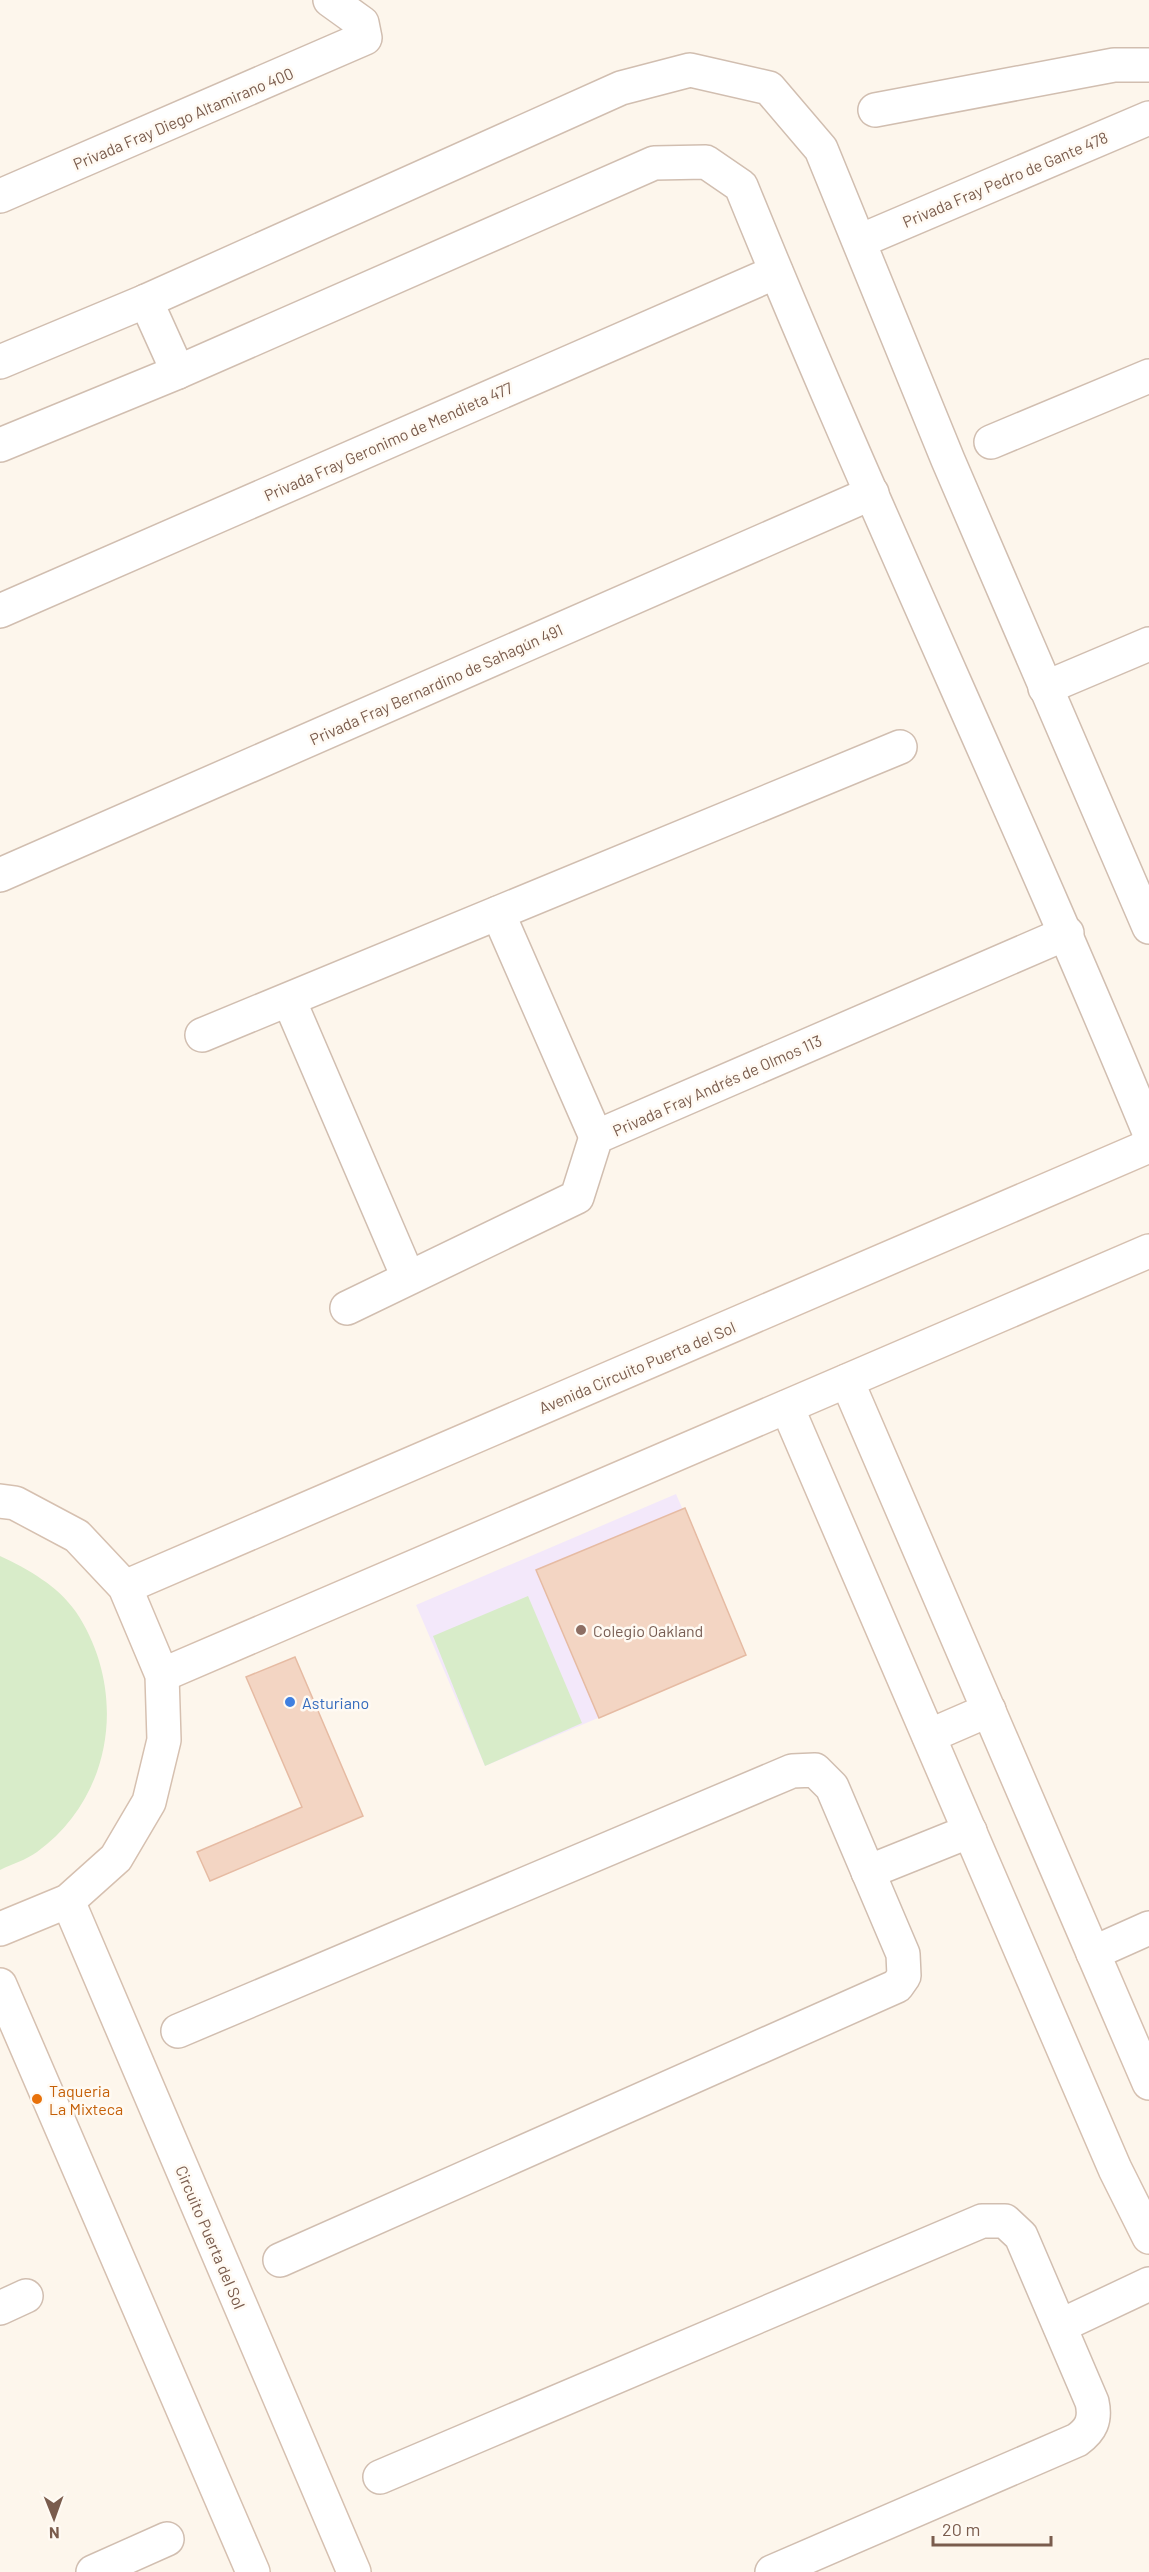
<svg xmlns="http://www.w3.org/2000/svg" width="1149" height="2572" viewBox="0 0 1149 2572" font-family="Barlow,sans-serif">
<style>
.education{fill:#f3e8fa}
.green{fill:#d8ecc9}
.building{fill:#f3d5c3;stroke:#e6bba3;stroke-width:1.5}
.lines{fill:none;stroke-linecap:round;stroke-linejoin:round}
.street-casing{stroke:#d1beb0;stroke-width:36}
.secondary-casing{stroke:#d6c0b0;stroke-width:36}
.street{stroke:#fff;stroke-width:33}
.secondary{stroke:#fff;stroke-width:33}
.education-dot{fill:#8d6e63;stroke:#fffaf3;stroke-width:2}
.shop-dot{fill:#3f7fe0;stroke:#fffaf3;stroke-width:2}
.food-dot{fill:#e8710a;stroke:#fffaf3;stroke-width:2}
.labels{text-anchor:middle;dominant-baseline:central;stroke-width:5;stroke-linejoin:round;paint-order:stroke}
.street-label{font-size:16px;fill:#7a5c4d;stroke:#fffaf3}
.education-label{font-size:16px;fill:#785e54;stroke:#fffaf3;text-anchor:start}
.shop-label{font-size:16px;fill:#366cbe;stroke:#fffaf3;text-anchor:start}
.food-label{font-size:16px;fill:#c56008;stroke:#fffaf3;text-anchor:start}
</style>
<rect width="100%" height="100%" fill="#fdf6ec"/>
<path class="education" d="M676 1494 746 1655 485 1766 416 1605Z"/>
<g class="green">
<path d="M0 1556C28 1569 58 1586 76 1612 128 1690 114 1796 37 1852 26 1860 12 1864 0 1870Z"/>
<path d="M528 1596 582 1723 485 1766 433 1636Z"/>
</g>
<g class="building">
<path d="M685 1508 746 1655 599 1718 536 1570Z"/>
<path d="M295 1657 363 1816 210 1881 197 1852 302 1807 246 1677Z"/>
</g>
<g class="lines">
<defs>
<g id="street">
<path d="M875 110 1114 65H1149"/>
<path d="M0 196 365 38 362 23 330 0"/>
<path d="M860 241 1149 118"/>
<path d="M146 301 178 372"/>
<path d="M0 362 146 301 621 88 690 70 769 88 821 149 948 460 1149 927"/>
<path d="M991 442 1149 376"/>
<path d="M0 445 178 372 654 163 706 162 741 186C870 504 1018 814 1149 1132"/>
<path d="M0 611 776 272"/>
<path d="M1045 688 1149 644"/>
<path d="M0 875 872 493"/>
<path d="M498 913 596 1137"/>
<path d="M289 1000 408 1277"/>
<path d="M202 1035 900 747"/>
<path d="M347 1308 577 1197 596 1137 1067 933"/>
<path d="M868 1872 970 1831"/>
<path d="M1093 1953 1149 1928"/>
<path d="M178 2031 792 1771 815 1770 832 1787 903 1954 904 1976 897 1986 280 2260"/>
<path d="M0 2308 26 2296"/>
<path d="M1060 2326 1149 2284"/>
<path d="M380 2477 982 2221H1005L1021 2236 1092 2402C1096 2420 1091 2430 1077 2440L772 2572"/>
<path d="M93 2572 167 2539"/>
</g>
<g id="secondary">
<path d="M847 1381 1149 2083"/>
<path d="M787 1407 1115 2169 1149 2237"/>
<path d="M0 1501 15 1503 77 1536 125 1587 162 1675 164 1740 149 1802 116 1858 68 1901 0 1929"/>
<path d="M125 1587 1149 1146"/>
<path d="M162 1675 1149 1251"/>
<path d="M929 1736 989 1710"/>
<path d="M68 1901 354 2572"/>
<path d="M0 1985 253 2572"/>
</g>
</defs>
<use href="#street" class="street-casing"/>
<use href="#secondary" class="secondary-casing"/>
<use href="#street" class="street"/>
<use href="#secondary" class="secondary"/>
</g>
<circle class="education-dot" cx="581" cy="1630" r="6"/>
<circle class="shop-dot" cx="290" cy="1702" r="6"/>
<circle class="food-dot" cx="37" cy="2099" r="6"/>
<g class="labels">
<g class="street-label">
<text transform="translate(183 118) rotate(-23)">Privada Fray Diego Altamirano 400</text>
<text transform="translate(1005 179) rotate(-23)">Privada Fray Pedro de Gante 478</text>
<text transform="translate(388 441) rotate(-24)">Privada Fray Geronimo de Mendieta 477</text>
<text transform="translate(436 684) rotate(-24)">Privada Fray Bernardino de Sahagún 491</text>
<text transform="translate(717 1085) rotate(-24)">Privada Fray Andrés de Olmos 113</text>
<text transform="translate(637 1367) rotate(-23)">Avenida Circuito Puerta del Sol</text>
<text transform="translate(211 2237) rotate(67)">Circuito Puerta del Sol</text>
</g>
<g class="education-label">
<text x="593" y="1630">Colegio Oakland</text>
</g>
<g class="shop-label">
<text x="302" y="1702">Asturiano</text>
</g>
<g class="food-label">
<text x="49" y="2090">Taqueria<tspan x="49" dy="18">La Mixteca</tspan></text>
</g>
</g>
<g transform="translate(54 2518) rotate(179)" stroke="#fffaf3" stroke-width="4.5" paint-order="stroke">
<path d="M0-4.5L10 22L0 15L-10 22Z" fill="#7a5c4d"/>
<text y="-9" font-size="16" font-weight="bold" text-anchor="middle" fill="#7a5c4d">N</text>
</g>
<path d="M933 2536v9h118v-9" fill="none" stroke="#7a5c4d" stroke-width="3"/>
<text x="942" y="2536" font-size="18" fill="#7a5c4d" stroke="#fffaf3" stroke-width="4.5" paint-order="stroke">20 m</text>
</svg>
